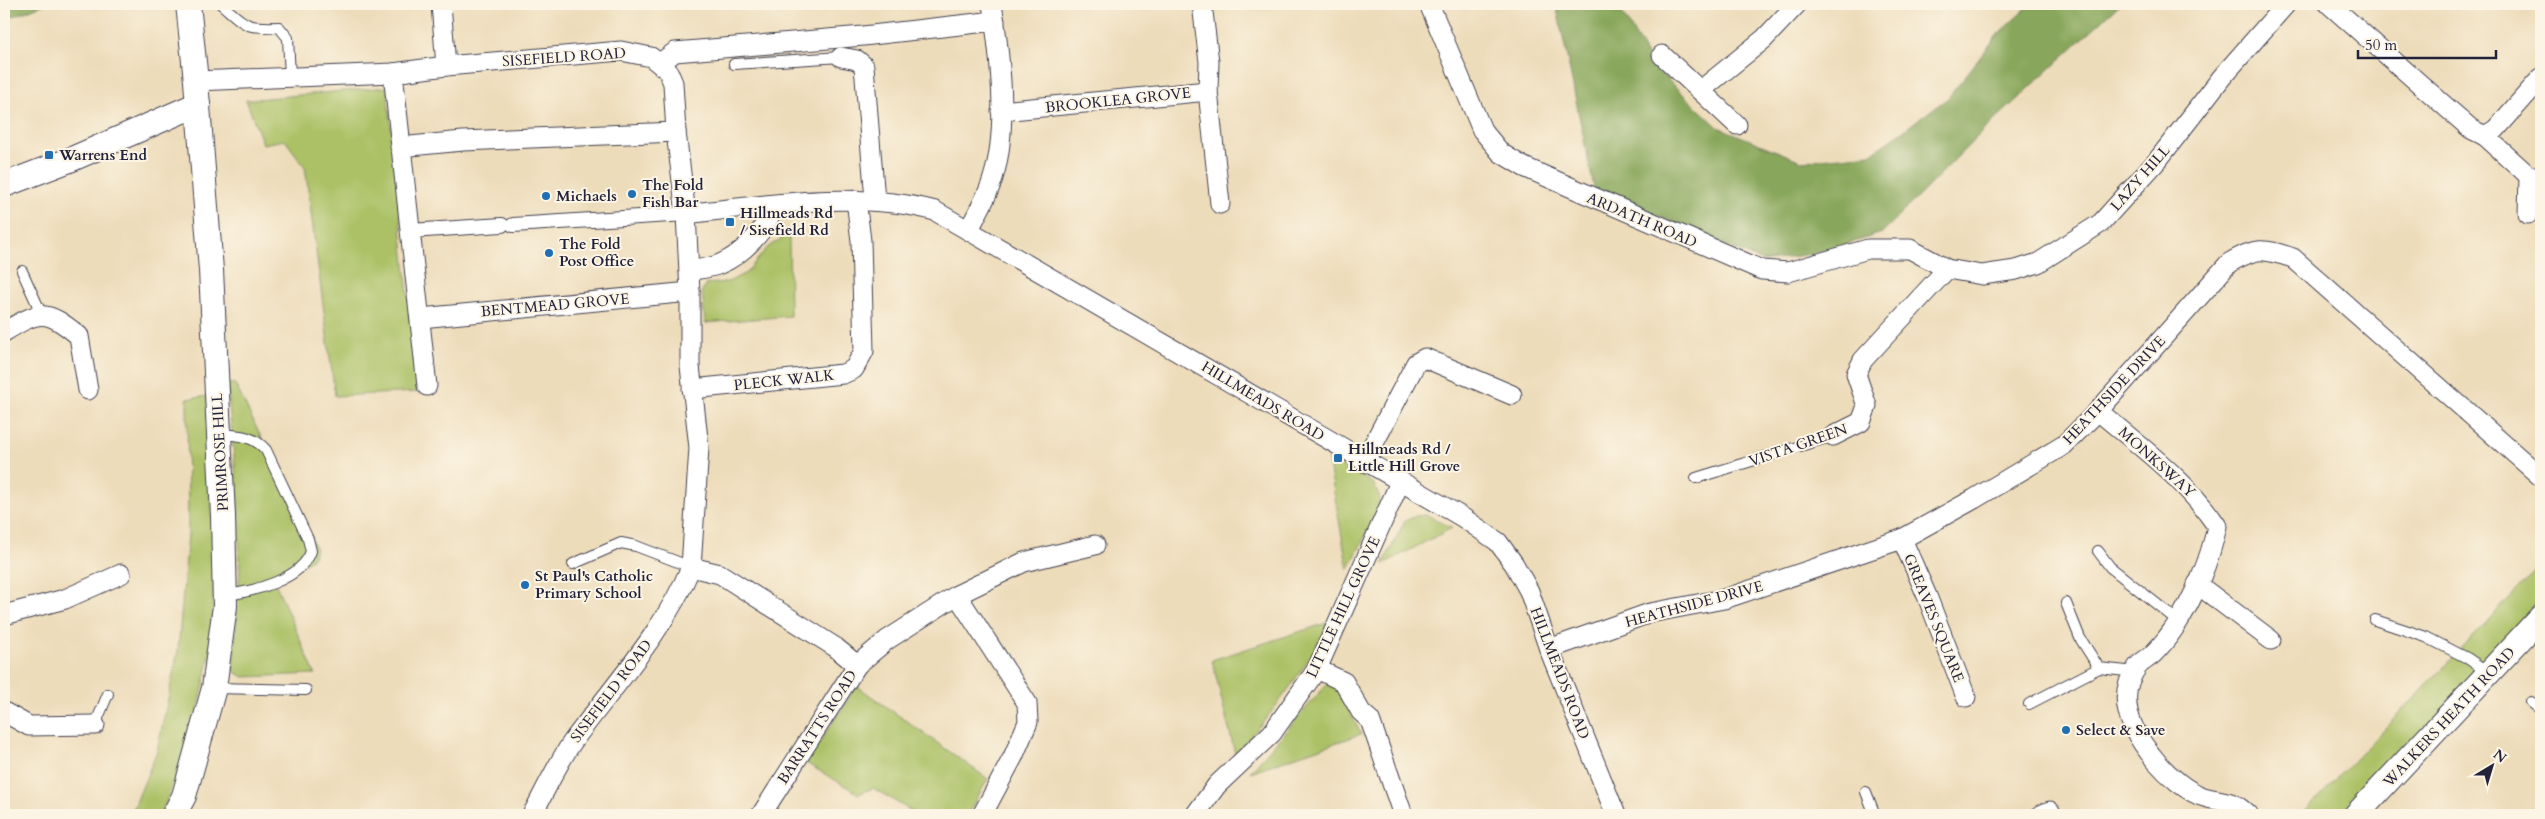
<svg xmlns="http://www.w3.org/2000/svg" width="2545" height="819" viewBox="0 0 2545 819" font-family="Cardo,serif">
<style>
.green{fill:#acc166;stroke:#677250}
.forest{fill:#89a75b;stroke:#56644b}
.lines{fill:none;stroke-linecap:round;stroke-linejoin:round}
.service-casing{stroke:#403e4e;stroke-width:12}
.pedestrian-casing{stroke:#403e4e;stroke-width:16}
.minor-casing{stroke:#403e4e;stroke-width:21}
.tertiary-casing{stroke:#403e4e;stroke-width:26}
.service{stroke:#fff;stroke-width:10}
.pedestrian{stroke:#fff;stroke-width:14}
.minor{stroke:#fff;stroke-width:19}
.tertiary{stroke:#fff;stroke-width:24}
.poi-dot{fill:#1f6fb2;stroke:#fcf5e5;stroke-width:2}
.labels{text-anchor:middle;dominant-baseline:central;stroke-width:4;stroke-linejoin:round;paint-order:stroke}
.street-label{font-size:15px;fill:#22223b;stroke:#fcf5e5}
.poi-label{font-size:15px;font-weight:bold;fill:#22223b;stroke:#fcf5e5;text-anchor:start}
</style>
<rect width="100%" height="100%" fill="#fcf5e5"/>
<filter id="ink" filterUnits="userSpaceOnUse"><feTurbulence type="fractalNoise" baseFrequency=".02" numOctaves="2"/><feDisplacementMap in="SourceGraphic" scale="10" xChannelSelector="R" yChannelSelector="G"/><feConvolveMatrix kernelMatrix="1 2 1 2 8 2 1 2 1" color-interpolation-filters="sRGB"/></filter>
<filter id="wash" filterUnits="userSpaceOnUse"><feTurbulence type="fractalNoise" baseFrequency=".0096" numOctaves="4" result="noise"/><feDisplacementMap in="SourceGraphic" scale="20" xChannelSelector="R" yChannelSelector="G"/><feGaussianBlur stdDeviation="1.12" result="paint"/><feColorMatrix in="noise" values="0 0 0 0 0 0 0 0 0 0 0 0 0 0 0 0 0 1.4 0 .05"/><feComposite in="paint" operator="in"/></filter>
<g filter="url(#wash)">
<rect width="100%" height="100%" fill="#eddcba"/>
<g class="green">
<path d="M387 87 418 392 335 396 305 167 285 140 263 144 246 100Z"/>
<path d="M789 234 790 316 705 323 702 291 706 284 728 282 746 273 768 247Z"/>
<path d="M227 384H235L316 549 312 559 274 580 315 674 244 677 233 671 240 567 237 487Z"/>
<path d="M207 396 214 557 212 646 194 729 161 815H131L157 751 178 651 188 534 187 399Z"/>
<path d="M1328 459 1373 483 1379 495 1380 507 1348 570Z"/>
<path d="M1427 515 1452 528 1383 564 1405 521 1416 516Z"/>
<path d="M2541 565V608L2348 815H2302Z"/>
<path d="M1330 622C1302 673 1275 711 1235 754L1212 660Z"/>
<path d="M1329 682 1337 688 1361 734 1250 772Z"/>
<path d="M857 686 988 779 967 815H918L873 788 859 794 806 763Z"/>
</g>
<g class="forest">
<path d="M4 4H45L4 20Z"/>
<path d="M1556 4H1617L1654 67 1718 127 1801 161 1871 154 1948 98 1999 33 2031 4H2120L1983 131 1882 233 1826 251 1764 262 1594 188Z"/>
</g>
</g>
<g filter="url(#ink)">
<g class="lines">
<defs>
<g id="service">
<path d="M221 4C247 26 244 28 279 27L288 38 290 76"/>
<path d="M734 64 841 57"/>
<path d="M22 271 42 315"/>
<path d="M219 434C237 435 253 435 266 450L308 539 311 551C302 580 251 592 225 595"/>
<path d="M1696 478 1833 436"/>
<path d="M2098 551 2110 567 2178 621"/>
<path d="M573 564 621 543 636 546 691 567"/>
<path d="M2066 603 2080 638 2099 668 2135 672"/>
<path d="M2375 620 2426 637 2467 658 2489 673"/>
<path d="M214 688 306 690"/>
<path d="M2531 702 2541 710"/>
<path d="M2029 704 2099 668"/>
<path d="M95 725 108 694"/>
<path d="M1866 792 1875 815"/>
</g>
<g id="pedestrian">
<path d="M513 225 686 214"/>
<path d="M410 231 502 225"/>
</g>
<g id="minor">
<path d="M441 4 446 66"/>
<path d="M1429 4 1482 130 1501 153 1524 167 1762 270 1788 272 1868 249H1910L1947 269 1982 275 2016 270 2038 263 2101 223 2157 161 2222 77 2286 4"/>
<path d="M2329 4 2471 129 2485 136 2496 129 2541 78"/>
<path d="M1662 55 1737 125"/>
<path d="M841 57 857 60 864 66 875 200"/>
<path d="M660 63 675 52 863 36 995 21"/>
<path d="M393 73 427 386"/>
<path d="M196 81 393 73 446 66 621 51 651 57 668 71 673 83 676 132 686 214 690 292V366L699 448 691 567 720 574 835 647 857 665"/>
<path d="M1701 90 1764 39 1797 4"/>
<path d="M1208 91 1220 204"/>
<path d="M1001 111 1208 91 1209 62 1202 4"/>
<path d="M2485 136 2529 176"/>
<path d="M400 147 463 141 676 132"/>
<path d="M686 214C766 205 856 190 935 211L1462 517 1498 542 1514 564 1529 591 1549 649 1616 815"/>
<path d="M2528 214 2529 176H2540"/>
<path d="M969 230C977 213 988 196 993 178 1009 128 1000 55 992 4"/>
<path d="M689 271C699 269 711 268 720 264 742 255 769 228 773 205"/>
<path d="M421 318 690 292"/>
<path d="M4 332C40 310 46 309 79 336L88 390"/>
<path d="M692 389 843 374 854 369 864 351 861 241 856 200"/>
<path d="M2098 411C2141 447 2185 479 2217 526 2210 560 2194 598 2175 627 2169 636 2161 646 2153 654 2149 658 2142 661 2138 666 2113 698 2133 734 2156 761 2167 774 2187 792 2204 797 2224 803 2231 798 2248 815"/>
<path d="M1833 436 1861 422 1867 406 1856 374 1863 360 1947 269"/>
<path d="M1364 462 1416 363 1425 358 1512 395"/>
<path d="M1902 539 1927 596 1966 697"/>
<path d="M2197 584 2271 640"/>
<path d="M957 595 1027 703 1028 722 1013 757 982 815"/>
<path d="M4 615 65 599 121 574"/>
<path d="M1549 649 1650 613 1724 599 1902 539 1974 499 2064 445 2098 411 2229 263C2257 247 2262 248 2293 258L2541 477"/>
<path d="M1317 669 1344 682 1361 712 1370 720 1403 815"/>
<path d="M4 712 29 726 95 725"/>
<path d="M532 815C545 791 557 764 573 741 614 685 664 632 691 567"/>
<path d="M761 815 857 665 887 640 957 595 1024 562 1095 545"/>
<path d="M1195 815 1217 785 1272 733 1317 669 1400 482"/>
<path d="M2041 815 2050 811"/>
</g>
<g id="tertiary">
<path d="M4 185 72 159 198 104"/>
<path d="M174 815 184 796 214 688 225 606 223 516 211 270 196 81 188 4"/>
<path d="M2356 815 2541 617"/>
</g>
</defs>
<use href="#service" class="service-casing"/>
<use href="#pedestrian" class="pedestrian-casing"/>
<use href="#minor" class="minor-casing"/>
<use href="#tertiary" class="tertiary-casing"/>
<use href="#service" class="service"/>
<use href="#pedestrian" class="pedestrian"/>
<use href="#minor" class="minor"/>
<use href="#tertiary" class="tertiary"/>
</g>
</g>
<g class="poi-dot">
<rect x="44" y="150" width="10" height="10" rx="2.5"/>
<circle cx="632" cy="194" r="5"/>
<circle cx="546" cy="196" r="5"/>
<rect x="725" y="217" width="10" height="10" rx="2.5"/>
<circle cx="549" cy="253" r="5"/>
<rect x="1333" y="453" width="10" height="10" rx="2.5"/>
<circle cx="525" cy="585" r="5"/>
<circle cx="2066" cy="730" r="5"/>
</g>
<g class="labels">
<g class="street-label">
<text transform="translate(564 57) rotate(-4)">SISEFIELD ROAD</text>
<text transform="translate(1118 100) rotate(-6)">BROOKLEA GROVE</text>
<text transform="translate(2140 178) rotate(-49)">LAZY HILL</text>
<text transform="translate(1642 220) rotate(23)">ARDATH ROAD</text>
<text transform="translate(555 305) rotate(-5)">BENTMEAD GROVE</text>
<text transform="translate(784 380) rotate(-6)">PLECK WALK</text>
<text transform="translate(2114 390) rotate(-47)">HEATHSIDE DRIVE</text>
<text transform="translate(1263 401) rotate(31)">HILLMEADS ROAD</text>
<text transform="translate(1798 445) rotate(-19)">VISTA GREEN</text>
<text transform="translate(220 452) rotate(-93)">PRIMROSE HILL</text>
<text transform="translate(2157 462) rotate(42)">MONKSWAY</text>
<text transform="translate(1694 604) rotate(-15)">HEATHSIDE DRIVE</text>
<text transform="translate(1343 607) rotate(-65)">LITTLE HILL GROVE</text>
<text transform="translate(1934 618) rotate(68)">GREAVES SQUARE</text>
<text transform="translate(1560 673) rotate(69)">HILLMEADS ROAD</text>
<text transform="translate(611 691) rotate(-53)">SISEFIELD ROAD</text>
<text transform="translate(2449 717) rotate(-47)">WALKERS HEATH ROAD</text>
<text transform="translate(817 727) rotate(-57)">BARRATTS ROAD</text>
</g>
<g class="poi-label">
<text x="59" y="155">Warrens End</text>
<text x="642" y="185">The Fold<tspan x="642" dy="17">Fish Bar</tspan></text>
<text x="556" y="196">Michaels</text>
<text x="740" y="213">Hillmeads Rd<tspan x="740" dy="17">/ Sisefield Rd</tspan></text>
<text x="559" y="244">The Fold<tspan x="559" dy="17">Post Office</tspan></text>
<text x="1348" y="449">Hillmeads Rd /<tspan x="1348" dy="17">Little Hill Grove</tspan></text>
<text x="535" y="576">St Paul's Catholic<tspan x="535" dy="17">Primary School</tspan></text>
<text x="2076" y="730">Select &amp; Save</text>
</g>
</g>
<rect width="2545" height="819" fill="none" stroke="#fcf5e5" stroke-width="20"/>
<g transform="translate(2492 766) rotate(38)" stroke="#fcf5e5" stroke-width="4" paint-order="stroke">
<path d="M0-4L9 19L0 12L-9 19Z" fill="#22223b"/>
<text y="-8" font-size="14" font-weight="bold" text-anchor="middle" fill="#22223b">N</text>
</g>
<path d="M2358 50v8h138v-8" fill="none" stroke="#22223b" stroke-width="2.5"/>
<text x="2365" y="50" font-size="15" fill="#22223b" stroke="#fcf5e5" stroke-width="4" paint-order="stroke">50 m</text>
</svg>
